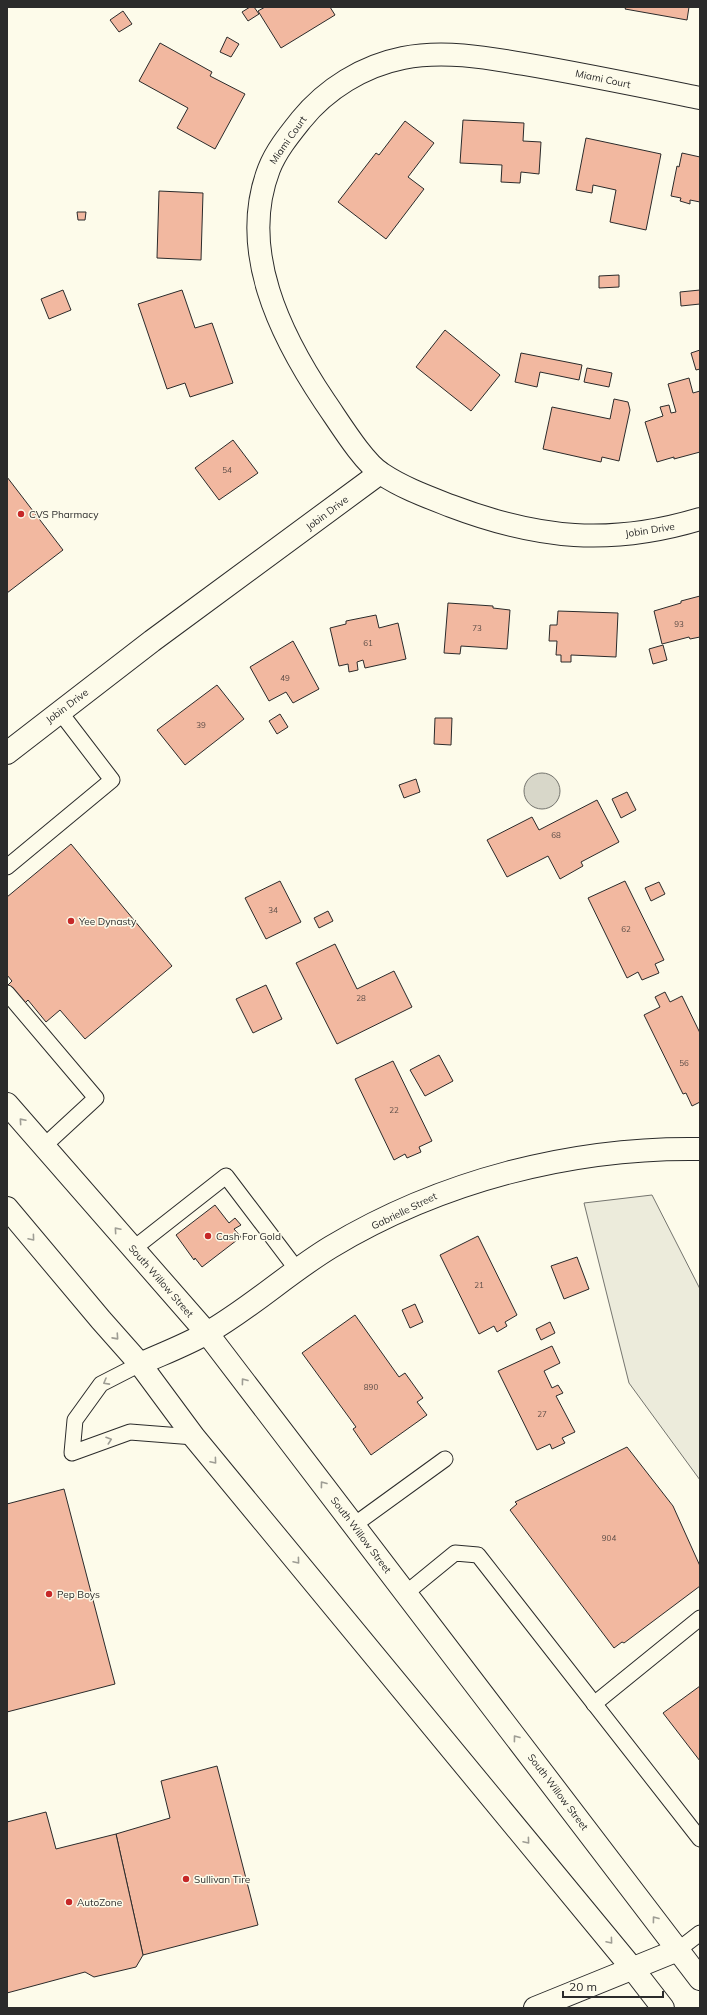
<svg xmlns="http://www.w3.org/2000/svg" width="707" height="2015" viewBox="0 0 707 2015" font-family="Mulish,sans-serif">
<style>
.green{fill:#ecebdb;stroke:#74746e}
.water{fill:#d8d7c9;stroke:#74746e}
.building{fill:#f2b8a0;stroke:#2b2b2b}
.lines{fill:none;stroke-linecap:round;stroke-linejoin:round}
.lane-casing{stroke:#2b2b2b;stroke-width:17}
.street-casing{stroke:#2b2b2b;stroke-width:24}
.primary-casing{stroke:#2b2b2b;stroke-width:24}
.lane{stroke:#fdfbea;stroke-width:15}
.street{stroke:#fdfbea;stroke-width:22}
.primary{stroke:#fdfbea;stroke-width:22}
.oneway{stroke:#9e9d94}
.poi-dot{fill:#c62828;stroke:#fdfbea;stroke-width:1.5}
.labels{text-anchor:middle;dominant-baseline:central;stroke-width:3;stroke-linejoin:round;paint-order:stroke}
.number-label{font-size:8px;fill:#5d4e48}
.street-label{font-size:10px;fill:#2b2b2b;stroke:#fdfbea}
.poi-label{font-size:10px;fill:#2b2b2b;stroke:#fdfbea;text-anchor:start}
</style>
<rect width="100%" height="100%" fill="#fdfbea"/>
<path class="green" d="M652 1195 700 1289V1480L629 1383 584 1203Z"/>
<circle class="water" cx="542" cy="791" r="18"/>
<g class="building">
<path d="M250 7H254L259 14 248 21 242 12Z"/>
<path d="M265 7H330L335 15 281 48 258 11Z"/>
<path d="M626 7H689L687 20 625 9Z"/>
<path d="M123 11 132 24 119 32 110 20Z"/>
<path d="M227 37 239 44 231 57 220 52Z"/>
<path d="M160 43 212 72 210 76 245 94 215 149 177 128 188 108 139 81Z"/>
<path d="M463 120 524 123 523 141 541 142 539 174 521 172 520 183 501 182 502 165 460 163Z"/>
<path d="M405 121 434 143 408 177 424 189 386 239 338 202 376 153 379 155Z"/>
<path d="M586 138 661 154 646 230 610 222 616 190 593 185 592 193 576 190Z"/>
<path d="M682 153 700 157V202L690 200V204L680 201 681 198 671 196 677 166 679 167Z"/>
<path d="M159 191 203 193 201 260 157 258Z"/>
<path d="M77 212H86L85 220H78Z"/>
<path d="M619 275V287L599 288V276Z"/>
<path d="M63 290 71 310 49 319 41 299Z"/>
<path d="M182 290 195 328 212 323 233 383 190 397 185 383 167 389 138 304Z"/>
<path d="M700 290V304L681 306 680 292Z"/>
<path d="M445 330 500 375 471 411 416 367Z"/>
<path d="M700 350V369L696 370 691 353Z"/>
<path d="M521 353 582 365 579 380 540 372 537 387 515 382Z"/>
<path d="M587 368 612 373 609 387 584 382Z"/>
<path d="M689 378 693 393 700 391V452L674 459V457L657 462 645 422 663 416 660 407 669 405 671 413 676 412 668 384Z"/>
<path d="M614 399 628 402 630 410 619 461 602 457 601 462 543 449 552 407 610 419Z"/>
<path d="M233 440 258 473 219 500 195 468Z"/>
<path d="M7 477 63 550 7 593Z"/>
<path d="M700 596V637L690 639 689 637 662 644 654 611 681 603V601Z"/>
<path d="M448 603 493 606V608L510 610 507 649 461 646 460 654 444 653Z"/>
<path d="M558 611 618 613 616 657 571 655V662H561V655H556L557 641H549L550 625H557Z"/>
<path d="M376 615 379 628 398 623 406 659 365 668 363 660 357 662 358 670 349 672 348 664 339 666 330 628 346 624V621Z"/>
<path d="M293 641 319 689 293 703 286 692 269 701 250 667Z"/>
<path d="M663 645 667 660 653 664 649 649Z"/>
<path d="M217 685 244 719 185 765 157 730Z"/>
<path d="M280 714 288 727 277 734 269 721Z"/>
<path d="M435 718H452L451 745 434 744Z"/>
<path d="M416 779 420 792 404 798 399 785Z"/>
<path d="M627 792 636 810 621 818 612 799Z"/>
<path d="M597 800 619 842 581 862 583 866 560 879 548 856 507 877 487 840 532 817 539 830Z"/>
<path d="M71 844 172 966 85 1039 60 1010 46 1022 28 1000 23 1005 7 986 12 981 7 975V897Z"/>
<path d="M280 881 301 922 266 939 245 898Z"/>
<path d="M625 881 664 960 655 964 659 973 642 980 638 972 627 978 588 898Z"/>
<path d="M659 882 665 894 651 901 645 888Z"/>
<path d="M328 911 333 921 319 928 314 918Z"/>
<path d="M335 944 357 989 394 971 412 1007 337 1044 296 963Z"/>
<path d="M266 985 282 1019 253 1033 236 999Z"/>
<path d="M665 992 670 1002 682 996 700 1033V1102L692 1106 686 1093 683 1094 644 1015 660 1007 655 997Z"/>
<path d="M439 1055 453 1081 425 1096 410 1070Z"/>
<path d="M393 1061 432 1141 419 1147 421 1152 407 1158 405 1154 394 1160 355 1079Z"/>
<path d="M215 1205 229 1223 235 1218 241 1225 234 1229 241 1237 202 1267 195 1258 194 1260 176 1235Z"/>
<path d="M478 1236 517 1315 505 1322 507 1326 497 1332 494 1326 479 1334 440 1255Z"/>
<path d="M577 1257 589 1289 564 1299 551 1266Z"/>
<path d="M415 1304 423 1322 410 1328 402 1310Z"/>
<path d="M355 1315 399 1377 405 1373 423 1398 417 1402 427 1415 371 1455 353 1429 356 1427 302 1353Z"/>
<path d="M550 1322 555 1333 541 1340 536 1329Z"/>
<path d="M552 1346 560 1363 544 1371 552 1388 558 1385 563 1393 556 1396 575 1432 562 1438 565 1443 552 1449 550 1444 537 1450 498 1371Z"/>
<path d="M627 1447 673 1506 700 1566V1586L624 1643 622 1642 614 1648 510 1510 517 1504 515 1502Z"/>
<path d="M64 1489 115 1684 7 1712V1504Z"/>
<path d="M700 1686V1761L663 1713Z"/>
<path d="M217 1766 258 1925 143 1955 116 1834 170 1818 161 1781Z"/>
<path d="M46 1812 56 1849 116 1834 143 1955 136 1967 94 1977 85 1972 7 1993V1822Z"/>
</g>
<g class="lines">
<defs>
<g id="lane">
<path d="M7 867 112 780 60 712"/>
<path d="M7 993 96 1098 44 1146"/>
<path d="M133 1249 226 1176 298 1271"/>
<path d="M140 1364 101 1384 75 1420 72 1453 130 1432 194 1437"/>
<path d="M354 1525 445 1459"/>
<path d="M406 1593 455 1553 478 1555 700 1839"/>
<path d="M594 1704 700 1618"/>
<path d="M678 1950 700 1933"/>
</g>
<g id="street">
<path d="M700 98C641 86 583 74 524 64 484 57 442 50 403 58 363 66 326 89 301 120 289 135 276 151 269 169 238 250 280 335 325 402 339 422 363 462 382 474 403 488 428 497 451 506 538 539 610 546 700 519"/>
<path d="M7 753 152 641 380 473"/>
<path d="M140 1364C162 1354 186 1345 207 1333 251 1308 288 1273 331 1247 441 1181 572 1147 700 1149"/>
<path d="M535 2008 678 1950"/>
</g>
<g id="primary">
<path d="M7 1104 207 1333 700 1979"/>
<path d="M7 1208 101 1320 140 1364 194 1437 632 1968 663 2008"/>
</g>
</defs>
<use href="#lane" class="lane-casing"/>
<use href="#street" class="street-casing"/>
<use href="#primary" class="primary-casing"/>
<use href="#lane" class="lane"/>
<use href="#street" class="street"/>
<use href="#primary" class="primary"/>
</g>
<defs><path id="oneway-chevron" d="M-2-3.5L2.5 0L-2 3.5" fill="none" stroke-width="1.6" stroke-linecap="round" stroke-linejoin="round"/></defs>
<g class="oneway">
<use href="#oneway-chevron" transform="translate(22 1121) rotate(-131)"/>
<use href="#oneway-chevron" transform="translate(117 1230) rotate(-131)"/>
<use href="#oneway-chevron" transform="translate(32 1238) rotate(50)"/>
<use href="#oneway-chevron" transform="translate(116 1337) rotate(48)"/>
<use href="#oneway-chevron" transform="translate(244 1381) rotate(-127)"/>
<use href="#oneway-chevron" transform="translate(106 1382) rotate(151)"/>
<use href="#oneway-chevron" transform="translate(109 1440) rotate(-19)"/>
<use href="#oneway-chevron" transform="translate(214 1461) rotate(50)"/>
<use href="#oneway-chevron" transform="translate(323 1484) rotate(-127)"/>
<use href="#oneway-chevron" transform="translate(297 1561) rotate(50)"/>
<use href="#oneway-chevron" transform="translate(516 1738) rotate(-127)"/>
<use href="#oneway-chevron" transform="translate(527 1841) rotate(50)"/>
<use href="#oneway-chevron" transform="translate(655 1919) rotate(-127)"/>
<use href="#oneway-chevron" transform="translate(610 1941) rotate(50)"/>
</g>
<g class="poi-dot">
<circle cx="21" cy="514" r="4"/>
<circle cx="71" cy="921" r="4"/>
<circle cx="208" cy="1236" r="4"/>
<circle cx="49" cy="1594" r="4"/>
<circle cx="186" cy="1879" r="4"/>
<circle cx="69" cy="1902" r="4"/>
</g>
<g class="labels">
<g class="number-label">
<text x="227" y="470">54</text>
<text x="679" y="624">93</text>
<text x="477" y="628">73</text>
<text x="368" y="643">61</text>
<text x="285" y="678">49</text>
<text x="201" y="725">39</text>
<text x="556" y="835">68</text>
<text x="273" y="910">34</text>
<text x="626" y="929">62</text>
<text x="361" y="998">28</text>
<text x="684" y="1063">56</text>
<text x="394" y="1110">22</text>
<text x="479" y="1285">21</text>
<text x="371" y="1387">890</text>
<text x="542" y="1414">27</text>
<text x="609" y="1538">904</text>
</g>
<g class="street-label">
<text transform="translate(603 79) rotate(12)">Miami Court</text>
<text transform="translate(288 140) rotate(-55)">Miami Court</text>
<text transform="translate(327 513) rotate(-37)">Jobin Drive</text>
<text transform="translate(650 530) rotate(-9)">Jobin Drive</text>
<text transform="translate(67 706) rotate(-37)">Jobin Drive</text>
<text transform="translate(404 1211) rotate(-26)">Gabrielle Street</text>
<text transform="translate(161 1281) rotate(49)">South Willow Street</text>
<text transform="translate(361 1535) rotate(53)">South Willow Street</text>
<text transform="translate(558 1792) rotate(53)">South Willow Street</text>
</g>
<g class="poi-label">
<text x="29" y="514">CVS Pharmacy</text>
<text x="79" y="921">Yee Dynasty</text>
<text x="216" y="1236">Cash For Gold</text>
<text x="57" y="1594">Pep Boys</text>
<text x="194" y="1879">Sullivan Tire</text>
<text x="77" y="1902">AutoZone</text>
</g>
</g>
<rect width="707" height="2015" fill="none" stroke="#2b2b2b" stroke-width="16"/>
<path d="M563 1991v6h100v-6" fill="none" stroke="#2b2b2b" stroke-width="2"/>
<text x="569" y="1991" font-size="12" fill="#2b2b2b" stroke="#fdfbea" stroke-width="3" paint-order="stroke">20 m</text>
</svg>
